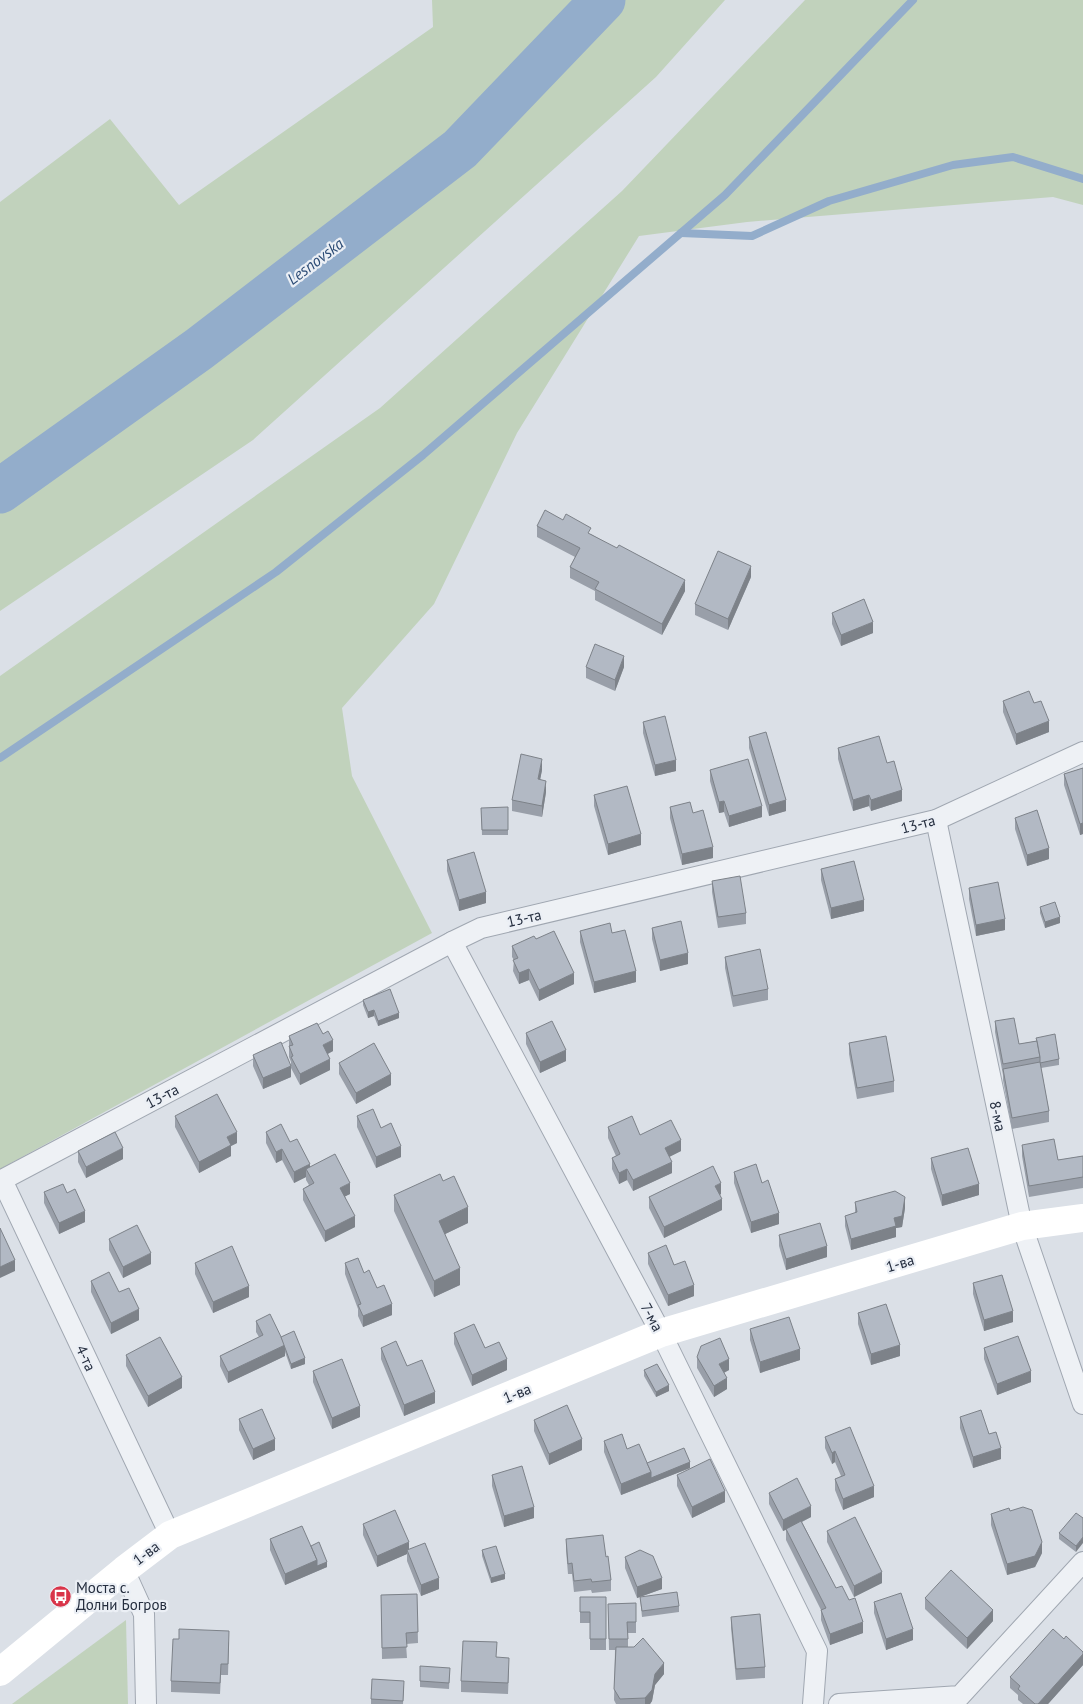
<svg xmlns="http://www.w3.org/2000/svg" width="1083" height="1704" viewBox="0 0 1083 1704" font-family="'PT Sans',sans-serif">
<style>
.green{fill:#c1d2bc}
.lines{fill:none;stroke-linecap:round;stroke-linejoin:round}
.stream{stroke:#93adcb;stroke-width:8}
.river{stroke:#93adcb;stroke-width:45}
.street-casing{stroke:#a0a7b1;stroke-width:22}
.street{stroke:#eef1f5;stroke-width:20}
.secondary{stroke:#fff;stroke-width:28}
.wall{fill:#999fa9}
.shaded-wall{fill:#7d8289}
.building{fill:#b2b9c4;stroke:#7d8289}
.labels{text-anchor:middle;dominant-baseline:central;stroke-width:4.5;stroke-linejoin:round;paint-order:stroke}
.street-label{font-size:15px;fill:#242d3e;stroke:#ebeff5}
.poi-label{font-size:15px;fill:#242d3e;stroke:#ebeff5;text-anchor:start}
.water-label{font-size:16px;font-style:italic;fill:#2b4b75;stroke:#ebeff5}
</style>
<rect width="100%" height="100%" fill="#dbe0e7"/>
<g class="green">
<path d="M432 0H725L656 77 253 440 0 611V202L110 119 179 205 433 27Z"/>
<path d="M805 0H1083V205L1053 197 747 222 639 236 517 433 434 604 342 708 352 776 432 933 0 1169V676L380 408 622 191Z"/>
<path d="M126 1620 128 1704H12Z"/>
</g>
<g class="lines">
<g class="stream">
<path d="M681 233 752 236 829 201 953 165 1013 157 1083 179"/>
<path d="M0 758 276 572 423 455 725 195 913 0"/>
</g>
<path class="river" d="M0 491 199 349 460 149 603 0"/>
<defs>
<g id="street">
<path d="M936 820 1022 1226 1083 1404"/>
<path d="M452 942 661 1333 817 1651 813 1704"/>
<path d="M170 1535 2 1180 452 942 481 928 936 820 1083 752"/>
<path d="M124 1570 144 1614 146 1704"/>
<path d="M839 1704 960 1696 1083 1562"/>
</g>
</defs>
<use href="#street" class="street-casing"/>
<use href="#street" class="street"/>
<path class="secondary" d="M0 1672 124 1570 170 1535 661 1333 1022 1226 1083 1218"/>
</g>
<g class="wall">
<path d="M537 526 591 534 685 591 662 635 595 600V591L570 578V567L575 557 537 537Z"/>
<path d="M751 577 728 630 695 615V604Z"/>
<path d="M832 613 873 633 841 646 832 624Z"/>
<path d="M586 667H624L615 691 586 678Z"/>
<path d="M1003 701 1034 703 1049 732 1016 745 1003 712Z"/>
<path d="M643 722 676 771 655 776 643 733Z"/>
<path d="M749 737 786 811 769 816 749 748Z"/>
<path d="M838 748 887 763 902 801 871 811 869 806 853 811 838 759Z"/>
<path d="M1083 768V834L1080 835 1064 785V774Z"/>
<path d="M542 770 540 780 546 792 542 817 512 811V800Z"/>
<path d="M710 770 762 817 729 827 724 812 719 813 710 781Z"/>
<path d="M594 795 641 845 608 855 594 806Z"/>
<path d="M670 807 693 813 713 858 682 865 670 818Z"/>
<path d="M481 808 508 830V835H482Z"/>
<path d="M1015 818 1049 859 1027 866 1015 829Z"/>
<path d="M447 860 486 903 459 911 447 871Z"/>
<path d="M821 869 864 911 831 919 821 880Z"/>
<path d="M712 881 746 913V924L718 928 712 892Z"/>
<path d="M969 888 1005 930 976 936 969 899Z"/>
<path d="M1040 907 1060 923 1045 928 1040 913Z"/>
<path d="M652 928 688 964 660 971 652 939Z"/>
<path d="M580 931 612 933 636 982 594 993 580 942Z"/>
<path d="M536 939 574 984 539 1001 529 980 519 984 513 971 514 960 512 957V946Z"/>
<path d="M725 957 768 989V1000L733 1007 725 968Z"/>
<path d="M363 1000 399 1018 378 1026 374 1016 368 1018 363 1005Z"/>
<path d="M995 1021 1019 1044 1036 1041V1038L1059 1059V1065L1041 1068 1049 1111V1122L1012 1129 1003 1080V1075L995 1032Z"/>
<path d="M526 1033 566 1061 540 1073 526 1044Z"/>
<path d="M289 1036 333 1051 328 1054 330 1070 300 1085 291 1068V1077L263 1089 253 1066V1055L291 1065V1062L289 1057Z"/>
<path d="M849 1043 894 1081V1092L857 1099 849 1054Z"/>
<path d="M339 1063 391 1085 356 1104 339 1074Z"/>
<path d="M175 1116 237 1143 231 1146V1156L199 1173 175 1127Z"/>
<path d="M357 1116 381 1128 401 1157 376 1168 357 1127Z"/>
<path d="M608 1127 640 1135 681 1151 669 1157 672 1173 633 1191 627 1180 619 1184 612 1169V1158L616 1156 608 1138Z"/>
<path d="M266 1132 290 1142 310 1168 350 1194 345 1196 355 1227 325 1242 303 1200V1189L309 1185 306 1180V1177L294 1183 282 1160 276 1163 266 1143Z"/>
<path d="M1022 1145 1058 1160 1083 1156V1188L1029 1197 1022 1156Z"/>
<path d="M78 1151 123 1159 86 1178 78 1162Z"/>
<path d="M931 1158 979 1195 942 1206 931 1169Z"/>
<path d="M734 1172 762 1183 779 1224 751 1233 734 1183Z"/>
<path d="M443 1181 468 1223 445 1234 460 1285 434 1297 394 1211V1195Z"/>
<path d="M44 1192 67 1193 85 1222 59 1234 44 1203Z"/>
<path d="M721 1194 720 1195 722 1210 664 1238 649 1208V1197Z"/>
<path d="M855 1202 905 1208 902 1227 896 1228V1237L851 1250 845 1226V1216L855 1213Z"/>
<path d="M779 1235 827 1257 786 1270 779 1246Z"/>
<path d="M109 1239 151 1264 123 1278 109 1250Z"/>
<path d="M648 1253 674 1265 694 1296 668 1306 648 1264Z"/>
<path d="M195 1263 249 1297 213 1313 195 1274Z"/>
<path d="M345 1263 364 1273 377 1288 392 1315 363 1327 358 1316V1309L345 1274Z"/>
<path d="M91 1281 119 1292 139 1320 111 1334 91 1292Z"/>
<path d="M973 1283 1013 1322 984 1331 973 1294Z"/>
<path d="M858 1313 900 1356 871 1365 858 1324Z"/>
<path d="M256 1321 281 1337 305 1364 291 1369 285 1352V1356L228 1383 220 1366V1356L259 1337 256 1332Z"/>
<path d="M750 1329 800 1360 760 1373 750 1340Z"/>
<path d="M454 1333 485 1348 507 1370 472 1386 454 1344Z"/>
<path d="M381 1348 407 1366 435 1403 404 1416 381 1359Z"/>
<path d="M984 1348 1031 1382 997 1395 984 1359Z"/>
<path d="M126 1355 182 1388 148 1407 126 1366Z"/>
<path d="M697 1357 729 1370 724 1373 727 1389 714 1397 697 1368Z"/>
<path d="M644 1370 669 1391 656 1397 644 1376Z"/>
<path d="M313 1371 360 1417 332 1429 313 1382Z"/>
<path d="M960 1417 989 1434 1001 1459 973 1468 960 1428Z"/>
<path d="M239 1419 275 1450 253 1460 239 1430Z"/>
<path d="M534 1420 582 1450 549 1465 534 1431Z"/>
<path d="M825 1437 874 1497 843 1510 835 1490V1479L841 1476 835 1462 832 1464 825 1448Z"/>
<path d="M604 1441 627 1449 647 1463 690 1468 621 1495 604 1452Z"/>
<path d="M492 1475 534 1518 504 1527 492 1486Z"/>
<path d="M677 1475 725 1502 692 1518 677 1486Z"/>
<path d="M769 1493 811 1517 802 1522 836 1588 863 1633 830 1645 821 1620V1610L786 1540V1530L783 1531 769 1504Z"/>
<path d="M1010 1511 1042 1553 1035 1567 1007 1575 991 1525V1514Z"/>
<path d="M1083 1518 1076 1552 1059 1539V1533Z"/>
<path d="M363 1524 409 1549 439 1589 421 1596 407 1561V1554L377 1567 363 1535Z"/>
<path d="M827 1531 882 1583 854 1597 827 1542Z"/>
<path d="M270 1539 311 1546 327 1567 285 1585 270 1550Z"/>
<path d="M566 1539 606 1557 611 1580V1591L592 1593 591 1590 574 1592 572 1574H568L566 1550Z"/>
<path d="M482 1550 505 1579 491 1583 482 1556Z"/>
<path d="M625 1557 662 1589 637 1598 625 1568Z"/>
<path d="M417 1594 418 1643 406 1644 407 1658 382 1659 381 1595Z"/>
<path d="M580 1597H606V1650H590V1623H580Z"/>
<path d="M640 1597 679 1606V1612L642 1617Z"/>
<path d="M925 1598 993 1621 967 1649 925 1609Z"/>
<path d="M874 1602 913 1640 886 1650 874 1613Z"/>
<path d="M636 1603V1633H628V1647L664 1674 655 1685 652 1701 650 1704H616L614 1700 615 1650H609L608 1604Z"/>
<path d="M731 1617 765 1667V1678L736 1680 731 1628Z"/>
<path d="M1064 1639 1083 1665 1048 1704H1023L1018 1700V1695L1010 1688V1677Z"/>
<path d="M229 1642 228 1675H221L220 1694 171 1692V1681Z"/>
<path d="M497 1657 509 1669 508 1694 461 1692V1681Z"/>
<path d="M450 1668 449 1689 420 1687V1681Z"/>
<path d="M404 1686 403 1704H371V1699Z"/>
</g>
<g class="shaded-wall">
<path d="M751 566V577L728 630V619Z"/>
<path d="M685 580V591L662 635V624Z"/>
<path d="M873 622V633L841 646V635Z"/>
<path d="M624 656V667L615 691V680Z"/>
<path d="M1049 721V732L1016 745V734Z"/>
<path d="M542 759V770L538 790V779Z"/>
<path d="M676 760V771L655 776V765Z"/>
<path d="M546 781V792L542 817V806Z"/>
<path d="M902 790V801L871 811V800Z"/>
<path d="M869 795V806L853 811V800Z"/>
<path d="M786 800V811L769 816V805Z"/>
<path d="M724 801V812L719 813V802Z"/>
<path d="M762 806V817L729 827V816Z"/>
<path d="M1083 823V834L1080 835V824Z"/>
<path d="M641 834V845L608 855V844Z"/>
<path d="M713 847V858L682 865V854Z"/>
<path d="M1049 848V859L1027 866V855Z"/>
<path d="M486 892V903L459 911V900Z"/>
<path d="M864 900V911L831 919V908Z"/>
<path d="M1060 917V923L1045 928V922Z"/>
<path d="M1005 919V930L976 936V925Z"/>
<path d="M688 953V964L660 971V960Z"/>
<path d="M529 969V980L519 984V973Z"/>
<path d="M636 971V982L594 993V982Z"/>
<path d="M574 973V984L539 1001V990Z"/>
<path d="M374 1010V1016L368 1018V1012Z"/>
<path d="M399 1013V1018L378 1026V1021Z"/>
<path d="M333 1040V1051L323 1056V1045Z"/>
<path d="M566 1050V1061L540 1073V1062Z"/>
<path d="M330 1059V1070L300 1085V1074Z"/>
<path d="M291 1066V1077L263 1089V1078Z"/>
<path d="M391 1074V1085L356 1104V1093Z"/>
<path d="M237 1132V1143L231 1146V1156L199 1173V1162L227 1137Z"/>
<path d="M681 1140V1151L665 1159V1148Z"/>
<path d="M401 1146V1157L376 1168V1157Z"/>
<path d="M123 1148V1159L86 1178V1167Z"/>
<path d="M282 1149V1160L276 1163V1152Z"/>
<path d="M672 1162V1173L633 1191V1180Z"/>
<path d="M310 1164V1175L306 1169V1177L294 1183V1172Z"/>
<path d="M627 1169V1180L619 1184V1173Z"/>
<path d="M350 1183V1194L340 1199V1188Z"/>
<path d="M721 1183V1194L715 1197V1186Z"/>
<path d="M979 1184V1195L942 1206V1195Z"/>
<path d="M905 1197V1208L902 1227 896 1228V1237L851 1250V1239L894 1218Z"/>
<path d="M722 1199V1210L664 1238V1227Z"/>
<path d="M468 1207V1223L439 1237V1221Z"/>
<path d="M85 1211V1222L59 1234V1223Z"/>
<path d="M779 1213V1224L751 1233V1222Z"/>
<path d="M355 1216V1227L325 1242V1231Z"/>
<path d="M827 1246V1257L786 1270V1259Z"/>
<path d="M151 1253V1264L123 1278V1267Z"/>
<path d="M15 1260V1271L0 1278V1267Z"/>
<path d="M460 1268V1285L434 1297V1281Z"/>
<path d="M694 1285V1296L668 1306V1295Z"/>
<path d="M249 1286V1297L213 1313V1302Z"/>
<path d="M392 1304V1315L363 1327V1316Z"/>
<path d="M139 1309V1320L111 1334V1323Z"/>
<path d="M1013 1311V1322L984 1331V1320Z"/>
<path d="M285 1345V1356L228 1383V1372Z"/>
<path d="M900 1345V1356L871 1365V1354Z"/>
<path d="M800 1349V1360L760 1373V1362Z"/>
<path d="M305 1358V1364L291 1369V1364Z"/>
<path d="M507 1359V1370L472 1386V1375Z"/>
<path d="M729 1359V1370L719 1375V1364Z"/>
<path d="M1031 1371V1382L997 1395V1384Z"/>
<path d="M182 1377V1388L148 1407V1396Z"/>
<path d="M727 1378V1389L714 1397V1386Z"/>
<path d="M669 1385V1391L656 1397V1392Z"/>
<path d="M435 1392V1403L404 1416V1405Z"/>
<path d="M360 1406V1417L332 1429V1418Z"/>
<path d="M275 1439V1450L253 1460V1449Z"/>
<path d="M582 1439V1450L549 1465V1454Z"/>
<path d="M1001 1448V1459L973 1468V1457Z"/>
<path d="M835 1451V1462L832 1464V1453Z"/>
<path d="M690 1462V1468L621 1495V1484L651 1472Z"/>
<path d="M874 1486V1497L843 1510V1499Z"/>
<path d="M725 1491V1502L692 1518V1507Z"/>
<path d="M811 1506V1517L783 1531V1520Z"/>
<path d="M534 1507V1518L504 1527V1516Z"/>
<path d="M1083 1537V1543L1076 1552V1546Z"/>
<path d="M409 1542V1553L407 1550V1554L377 1567V1556Z"/>
<path d="M1042 1542V1553L1035 1567 1007 1575V1564Z"/>
<path d="M317 1560 327 1562V1567L285 1585V1574Z"/>
<path d="M882 1572V1583L854 1597V1586Z"/>
<path d="M505 1574V1579L491 1583V1578Z"/>
<path d="M439 1578V1589L421 1596V1585Z"/>
<path d="M662 1578V1589L637 1598V1587Z"/>
<path d="M993 1610V1621L967 1649V1638Z"/>
<path d="M863 1622V1633L830 1645V1634Z"/>
<path d="M913 1629V1640L886 1650V1639Z"/>
<path d="M1083 1654V1665L1048 1704H1038Z"/>
<path d="M664 1663V1674L655 1685 652 1701 650 1704H645V1698L655 1674Z"/>
</g>
<g class="building">
<path d="M545 510 563 520 566 514 591 528 588 533 617 548 619 545 685 580 662 624 595 589 599 582 570 567 580 548 537 526Z"/>
<path d="M718 551 751 566 728 619 695 604Z"/>
<path d="M864 599 873 622 841 635 832 613Z"/>
<path d="M595 644 624 656 615 680 586 667Z"/>
<path d="M1029 691 1034 703 1041 701 1049 721 1016 734 1003 701Z"/>
<path d="M665 716 676 760 655 765 643 722Z"/>
<path d="M766 732 786 800 769 805 749 737Z"/>
<path d="M879 736 887 763 894 761 902 790 871 800 869 795 853 800 838 748Z"/>
<path d="M521 754 542 759 538 779 546 781 542 806 512 800Z"/>
<path d="M748 759 762 806 729 816 724 801 719 802 710 770Z"/>
<path d="M1083 768V823L1080 824 1064 774Z"/>
<path d="M627 786 641 834 608 844 594 795Z"/>
<path d="M690 802 693 813 703 810 713 847 682 854 670 807Z"/>
<path d="M508 807V830H482L481 808Z"/>
<path d="M1037 810 1049 848 1027 855 1015 818Z"/>
<path d="M474 852 486 892 459 900 447 860Z"/>
<path d="M854 861 864 900 831 908 821 869Z"/>
<path d="M740 876 746 913 718 917 712 881Z"/>
<path d="M998 882 1005 919 976 925 969 888Z"/>
<path d="M1055 902 1060 917 1045 922 1040 907Z"/>
<path d="M681 921 688 953 660 960 652 928Z"/>
<path d="M610 923 612 933 625 930 636 971 594 982 580 931Z"/>
<path d="M554 931 574 973 539 990 529 969 519 973 513 960 518 958 512 946 534 936 536 939Z"/>
<path d="M760 949 768 989 733 996 725 957Z"/>
<path d="M390 989 399 1013 378 1021 374 1010 368 1012 363 1000Z"/>
<path d="M1014 1018 1019 1044 1037 1041 1040 1057 1003 1064 995 1021Z"/>
<path d="M552 1021 566 1050 540 1062 526 1033Z"/>
<path d="M317 1023 323 1034 328 1031 333 1040 323 1045 330 1059 300 1074 291 1057 293 1056 289 1046 293 1045 289 1036Z"/>
<path d="M1055 1034 1059 1059 1040 1063V1057L1037 1041 1036 1038Z"/>
<path d="M886 1036 894 1081 857 1088 849 1043Z"/>
<path d="M281 1042 291 1066 263 1078 253 1055Z"/>
<path d="M374 1043 391 1074 356 1093 339 1063Z"/>
<path d="M1040 1062 1049 1111 1012 1118 1003 1069Z"/>
<path d="M217 1094 237 1132 227 1137 231 1145 199 1162 175 1116Z"/>
<path d="M373 1109 381 1128 391 1123 401 1146 376 1157 357 1116Z"/>
<path d="M632 1116 640 1135 671 1120 681 1140 665 1148 672 1162 633 1180 627 1169 619 1173 612 1158 620 1154 608 1127Z"/>
<path d="M281 1124 290 1142 297 1139 310 1164 294 1172 282 1149 276 1152 266 1132Z"/>
<path d="M115 1132 123 1148 86 1167 78 1151Z"/>
<path d="M1054 1139 1058 1160 1083 1156V1177L1029 1186 1022 1145Z"/>
<path d="M968 1148 979 1184 942 1195 931 1158Z"/>
<path d="M335 1154 350 1183 340 1188 355 1216 325 1231 303 1189 314 1183 306 1169Z"/>
<path d="M756 1164 762 1183 768 1180 779 1213 751 1222 734 1172Z"/>
<path d="M713 1166 721 1183 715 1186 722 1199 664 1227 649 1197Z"/>
<path d="M440 1174 443 1181 454 1176 468 1207 439 1221 460 1268 434 1281 394 1195Z"/>
<path d="M63 1184 67 1193 75 1189 85 1211 59 1223 44 1192Z"/>
<path d="M895 1191 905 1197 902 1216 894 1218 896 1226 851 1239 845 1216 857 1212 855 1202Z"/>
<path d="M820 1223 827 1246 786 1259 779 1235Z"/>
<path d="M137 1225 151 1253 123 1267 109 1239Z"/>
<path d="M0 1228 15 1260 0 1267Z"/>
<path d="M666 1245 674 1265 685 1261 694 1285 668 1295 648 1253Z"/>
<path d="M232 1246 249 1286 213 1302 195 1263Z"/>
<path d="M358 1258 364 1273 369 1270 377 1288 384 1285 392 1304 363 1316 358 1305 361 1304 345 1263Z"/>
<path d="M109 1272 119 1292 129 1288 139 1309 111 1323 91 1281Z"/>
<path d="M1002 1275 1013 1311 984 1320 973 1283Z"/>
<path d="M886 1304 900 1345 871 1354 858 1313Z"/>
<path d="M270 1314 285 1345 228 1372 220 1356 263 1335 256 1321Z"/>
<path d="M789 1317 800 1349 760 1362 750 1329Z"/>
<path d="M474 1324 485 1348 499 1342 507 1359 472 1375 454 1333Z"/>
<path d="M294 1331 305 1358 291 1364 281 1337Z"/>
<path d="M1018 1336 1031 1371 997 1384 984 1348Z"/>
<path d="M160 1337 182 1377 148 1396 126 1355Z"/>
<path d="M720 1338 729 1359 719 1364 727 1378 714 1386 697 1357 701 1346Z"/>
<path d="M396 1341 407 1366 422 1360 435 1392 404 1405 381 1348Z"/>
<path d="M342 1359 360 1406 332 1418 313 1371Z"/>
<path d="M657 1364 669 1385 656 1392 644 1370Z"/>
<path d="M567 1405 582 1439 549 1454 534 1420Z"/>
<path d="M262 1409 275 1439 253 1449 239 1419Z"/>
<path d="M981 1410 989 1434 996 1432 1001 1448 973 1457 960 1417Z"/>
<path d="M850 1427 874 1486 843 1499 835 1479 845 1475 835 1451 832 1453 825 1437Z"/>
<path d="M622 1434 627 1449 639 1444 651 1472 621 1484 604 1441Z"/>
<path d="M684 1448 690 1462 651 1478V1472L647 1463Z"/>
<path d="M710 1459 725 1491 692 1507 677 1475Z"/>
<path d="M522 1466 534 1507 504 1516 492 1475Z"/>
<path d="M797 1478 811 1506 783 1520 769 1493Z"/>
<path d="M1023 1507 1032 1510 1042 1542 1035 1556 1007 1564 991 1514 1009 1508 1010 1511Z"/>
<path d="M395 1510 409 1542 377 1556 363 1524Z"/>
<path d="M1076 1513 1083 1518V1537L1076 1546 1059 1533Z"/>
<path d="M855 1517 882 1572 854 1586 827 1531Z"/>
<path d="M801 1521 836 1588 842 1586 849 1600 855 1598 863 1622 830 1634 821 1610 826 1608 786 1529Z"/>
<path d="M302 1526 317 1560 285 1574 270 1539Z"/>
<path d="M603 1535 606 1557 608 1556 611 1580 592 1582 591 1579 574 1581 572 1563 568 1564 566 1539Z"/>
<path d="M319 1542 327 1562 317 1566V1560L311 1546Z"/>
<path d="M425 1543 439 1578 421 1585 407 1550Z"/>
<path d="M496 1546 505 1574 491 1578 482 1550Z"/>
<path d="M640 1550 653 1556 662 1578 637 1587 625 1557Z"/>
<path d="M951 1570 993 1610 967 1638 925 1598Z"/>
<path d="M677 1592 679 1606 642 1611 640 1597Z"/>
<path d="M901 1593 913 1629 886 1639 874 1602Z"/>
<path d="M417 1594 418 1632 406 1633 407 1647 382 1648 381 1595Z"/>
<path d="M580 1597H606V1639H590V1612H580Z"/>
<path d="M636 1603V1622H627L628 1639H609L608 1604Z"/>
<path d="M760 1614 765 1667 736 1669 731 1617Z"/>
<path d="M179 1629 229 1631 228 1664H221L220 1683 171 1681 173 1639H179Z"/>
<path d="M1053 1629 1064 1639 1066 1636 1083 1652V1654L1038 1704H1035L1018 1689 1020 1686 1010 1677Z"/>
<path d="M643 1638 664 1663 655 1674 652 1690 645 1698 620 1699 614 1689 616 1647H634Z"/>
<path d="M463 1641 497 1642 496 1657 509 1658 508 1683 461 1681Z"/>
<path d="M420 1666 450 1668 449 1683 420 1681Z"/>
<path d="M372 1679 404 1681 403 1701 371 1699Z"/>
</g>
<defs>
<symbol id="bus-disc" viewBox="-11 -11 22 22"><circle r="9.5" fill="#d93449" stroke="#ebeff5"/><path d="M-5-6H5V4H4V6H2V4H-2V6H-4V4H-5ZM-3.5-4V0h7V-4ZM-3.5 1.2v1.5H-2V1.2ZM2 1.2v1.5H3.5V1.2Z" fill="#fff"/></symbol>
</defs>
<g fill-rule="evenodd">
<use href="#bus-disc" x="48" y="1584" width="25" height="25"/>
</g>
<g class="labels">
<g class="street-label">
<text transform="translate(918 824) rotate(-15)">13-та</text>
<text transform="translate(524 918) rotate(-13)">13-та</text>
<text transform="translate(162 1096) rotate(-28)">13-та</text>
<text transform="translate(998 1116) rotate(78)">8-ма</text>
<text transform="translate(900 1263) rotate(-17)">1-ва</text>
<text transform="translate(652 1317) rotate(62)">7-ма</text>
<text transform="translate(86 1358) rotate(65)">4-та</text>
<text transform="translate(517 1393) rotate(-22)">1-ва</text>
<text transform="translate(146 1553) rotate(-37)">1-ва</text>
</g>
<g class="poi-label">
<text x="76" y="1587">Моста с.<tspan x="76" dy="17">Долни Богров</tspan></text>
</g>
<g class="water-label">
<text transform="translate(315 261) rotate(-37)">Lesnovska</text>
</g>
</g>
</svg>
